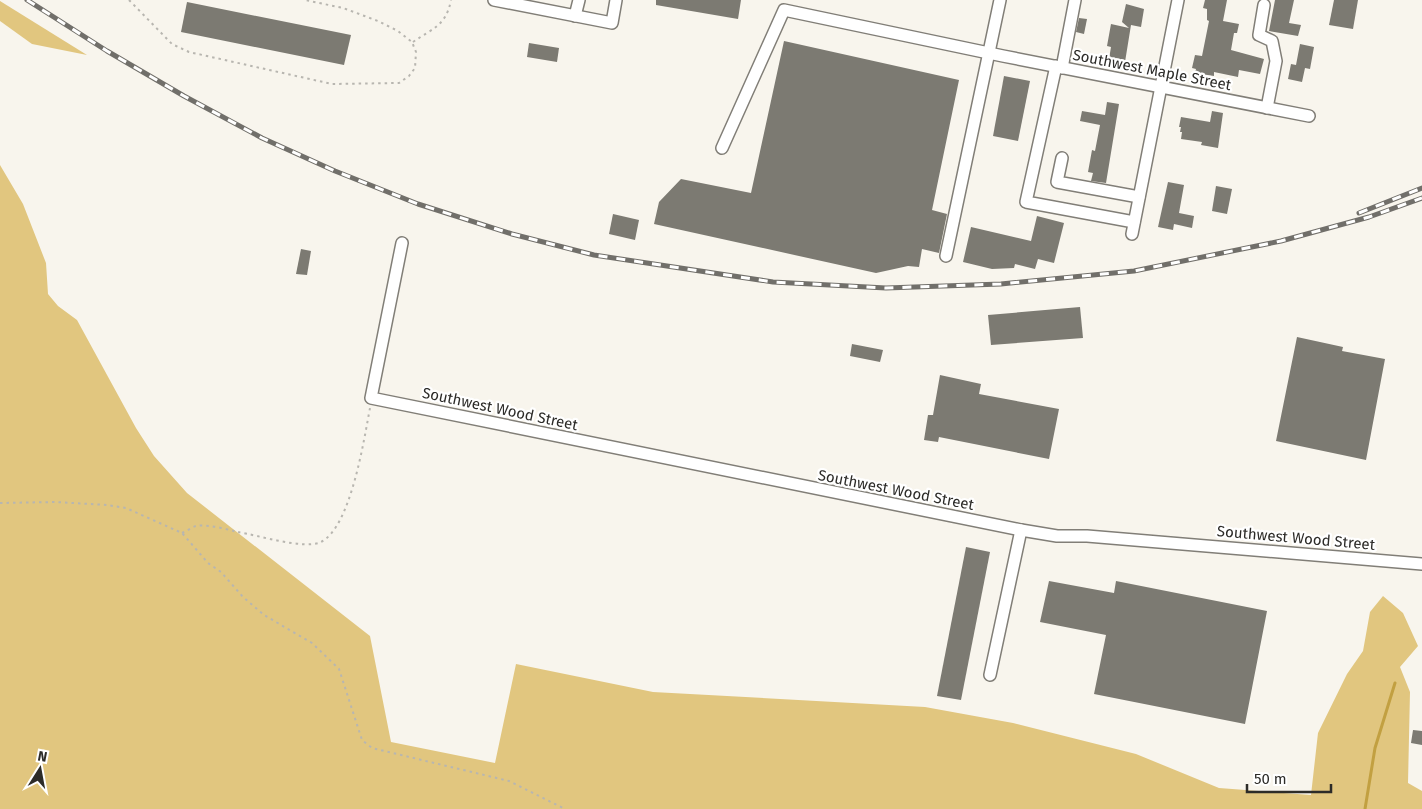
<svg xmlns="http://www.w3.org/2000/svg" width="1422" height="809" viewBox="0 0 1422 809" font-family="'Fira Sans',sans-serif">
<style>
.green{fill:#e1c67f}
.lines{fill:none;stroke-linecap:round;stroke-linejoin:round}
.stream{stroke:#c2a041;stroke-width:3}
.building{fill:#7c7a72}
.minor-casing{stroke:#817e77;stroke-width:14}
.path{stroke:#b8b6b0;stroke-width:2;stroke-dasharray:2.5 4;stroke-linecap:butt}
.minor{stroke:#fff;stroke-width:11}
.rail-casing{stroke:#716f6a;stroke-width:5}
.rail{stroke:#fff;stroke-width:3;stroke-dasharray:9;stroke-linecap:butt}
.labels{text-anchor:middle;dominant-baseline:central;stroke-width:4.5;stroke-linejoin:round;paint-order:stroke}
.street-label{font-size:15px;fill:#2c2b28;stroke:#fff}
</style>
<rect width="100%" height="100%" fill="#f8f5ed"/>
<g class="green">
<path d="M0 1 87 55 32 44 0 21Z"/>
<path d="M0 165 23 204 46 263 48 294 58 306 77 320 136 428 154 456 187 493 370 636 391 742 495 763 516 664 653 692 925 707 1013 723 1136 754 1219 788 1311 795 1318 733 1347 674 1363 651 1370 612 1383 596 1403 613 1418 646 1400 667 1410 692 1408 783 1422 791V809H0Z"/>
</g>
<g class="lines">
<path class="stream" d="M1365 809 1375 748 1395 683"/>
</g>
<g class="building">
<path d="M656 0H741L738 19 656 5Z"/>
<path d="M1205 0H1227L1223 21 1239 24 1237 33H1234L1231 50 1264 59 1260 74 1239 70 1238 77 1214 72V76L1195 73 1196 69 1192 68 1195 55 1202 56 1209 21 1207 20V9L1203 8Z"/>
<path d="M1275 0H1294L1289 23 1301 25 1298 36 1269 31Z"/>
<path d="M1334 0H1358L1353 29 1329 25Z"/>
<path d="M187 2 351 35 344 65 181 32Z"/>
<path d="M1126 4 1144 9 1141 27 1131 25 1125 62 1109 59 1111 47 1107 46 1111 24 1129 28 1122 22Z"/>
<path d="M1079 18 1087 19 1084 34 1076 32Z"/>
<path d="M784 41 959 80 932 210 947 214 939 253 922 249 919 267 908 266 876 273 654 224 659 202 681 179 751 193Z"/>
<path d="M529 43 559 48 557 62 527 57Z"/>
<path d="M1300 44 1314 47 1310 69 1305 68 1302 82 1288 79 1291 64 1296 65Z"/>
<path d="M1004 76 1030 81 1018 141 993 136Z"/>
<path d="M1107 102 1119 104 1106 183 1091 181 1093 173 1088 172 1092 150 1095 151 1100 125 1080 121 1082 111 1105 115Z"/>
<path d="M1212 111 1223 113 1218 148 1201 145 1202 142 1181 139 1182 132H1180L1181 127H1179L1181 117 1210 122Z"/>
<path d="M1168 182 1184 185 1179 213 1194 216 1192 228 1174 224 1173 230 1158 227Z"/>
<path d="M1216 186 1232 189 1227 214 1212 211Z"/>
<path d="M613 214 639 220 635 240 609 234Z"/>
<path d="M1037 216 1064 223 1054 263 1038 259 1035 269 1015 264 1014 268 992 269 963 262 971 227 1031 241Z"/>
<path d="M301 249 311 251 307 275 296 274Z"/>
<path d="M1080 307 1083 338 991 345 988 315Z"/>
<path d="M1297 337 1343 347 1342 351 1385 359 1366 460 1276 441Z"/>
<path d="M852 344 883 350 880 362 850 356Z"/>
<path d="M940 375 981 384 979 394 1059 409 1049 459 939 437 938 442 924 440 928 415H933Z"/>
<path d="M966 547 990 552 961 700 937 696Z"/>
<path d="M1049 581 1114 593 1116 581 1267 611 1245 724 1094 694 1106 635 1040 622Z"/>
<path d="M1413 730 1422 731V745L1411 743Z"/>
</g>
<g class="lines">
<defs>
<g id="minor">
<path d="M494 0 612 23 616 0"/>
<path d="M1264 5 1259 35 1272 41 1276 61 1267 108"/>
<path d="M575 16 579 0"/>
<path d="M1056 66 1026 202 1134 222"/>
<path d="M1062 68 1075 0"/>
<path d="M722 148 784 10 1003 56 1309 116"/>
<path d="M1062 158 1057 182 1139 197"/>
<path d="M1132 234 1178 0"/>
<path d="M402 243 371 398 1021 530 1057 536H1087L1422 564"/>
<path d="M946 256 1000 0"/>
<path d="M990 675 1021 530"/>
</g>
</defs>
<use href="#minor" class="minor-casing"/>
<g class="path">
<path d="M129 0 172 44 189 52 332 84 399 83 409 76 415 68 416 52 412 42 398 31 378 21 343 8 305 0"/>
<path d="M413 42C433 28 446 26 451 0"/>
<path d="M0 503 55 502 107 505 126 508 182 533 208 563 221 572 243 597 264 615 312 643 339 669 362 740 372 748 509 781 565 809"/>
<path d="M182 533C187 531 192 527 196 526 209 524 225 529 238 532 257 535 304 550 321 542 351 527 364 439 370 408"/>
</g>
<use href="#minor" class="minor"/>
<defs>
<g id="rail">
<path d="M27 0 107 51 184 96 262 138 335 171 418 204 512 234 594 255 773 282 886 288 1001 284 1134 271 1281 241 1369 217 1422 198"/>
<path d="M1359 213 1422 188"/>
</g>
</defs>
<use href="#rail" class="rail-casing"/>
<use href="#rail" class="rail"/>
</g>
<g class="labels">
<g class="street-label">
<text transform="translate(1152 70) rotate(11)">Southwest Maple Street</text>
<text transform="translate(500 409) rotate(12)">Southwest Wood Street</text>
<text transform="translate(896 490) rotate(11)">Southwest Wood Street</text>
<text transform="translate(1296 538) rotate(5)">Southwest Wood Street</text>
</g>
</g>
<g transform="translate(40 769) rotate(11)" stroke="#ffffff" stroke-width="4" paint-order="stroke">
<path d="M0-4L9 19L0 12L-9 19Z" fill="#2c2b28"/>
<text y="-8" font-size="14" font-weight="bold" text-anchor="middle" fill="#2c2b28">N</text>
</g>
<path d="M1247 784v8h84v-8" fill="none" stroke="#2c2b28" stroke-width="2.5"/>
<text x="1254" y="784" font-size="15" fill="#2c2b28" stroke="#ffffff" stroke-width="4" paint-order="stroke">50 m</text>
</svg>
